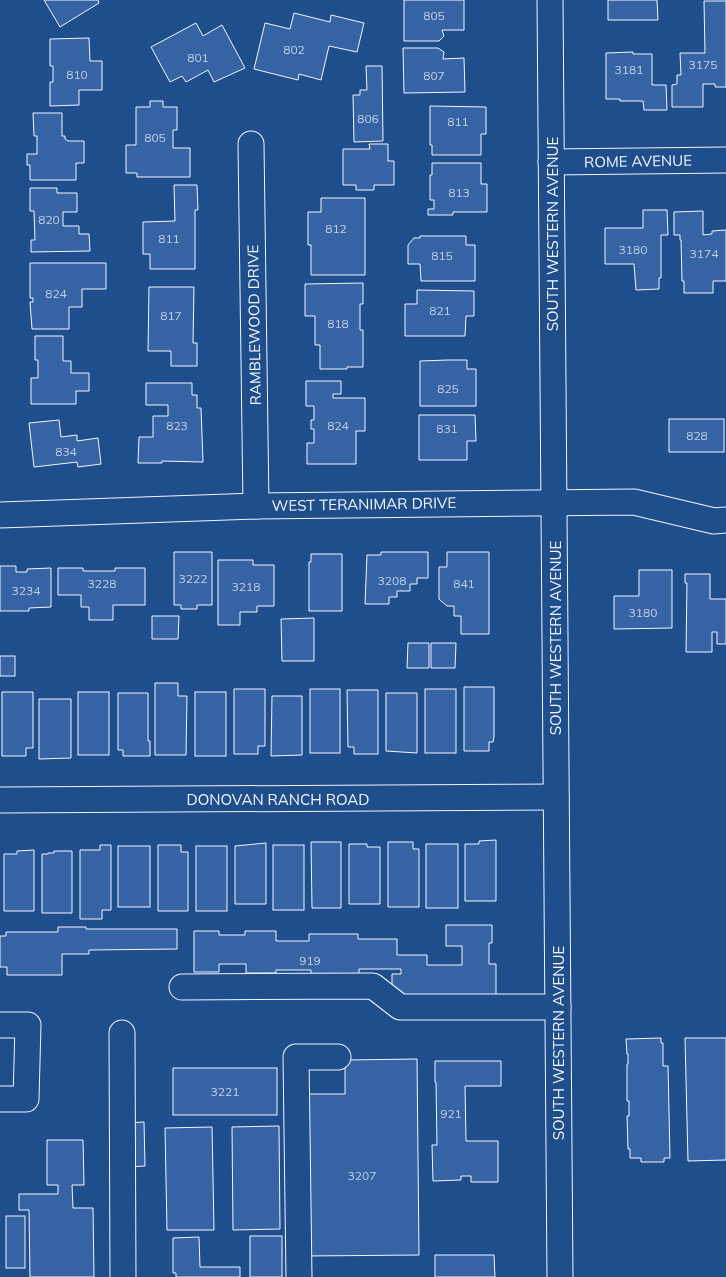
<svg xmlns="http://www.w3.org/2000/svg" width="726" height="1277" viewBox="0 0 726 1277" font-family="Mulish,sans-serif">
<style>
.building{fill:#3563a3;stroke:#f2f6ff}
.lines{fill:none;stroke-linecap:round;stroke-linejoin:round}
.minor-casing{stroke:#f2f6ff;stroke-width:27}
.minor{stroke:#1f4e8c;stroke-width:25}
.labels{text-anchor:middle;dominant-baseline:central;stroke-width:4;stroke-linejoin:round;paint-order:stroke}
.number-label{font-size:12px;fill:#c3d1e8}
.street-label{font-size:15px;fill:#f2f6ff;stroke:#1f4e8c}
</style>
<rect width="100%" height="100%" fill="#1f4e8c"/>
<g class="building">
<path d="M44 0H98L99 3 60 27Z"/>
<path d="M404 0H464V30H442L444 36 439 41H404Z"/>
<path d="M608 0H657L658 20H608Z"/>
<path d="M704 1H726V87H715V84H703V107H672V85L677 84V75H681L680 53H705Z"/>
<path d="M294 13 330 22 331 15 364 23 357 52 329 46 321 80 299 74 298 80 254 69 265 23 290 29Z"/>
<path d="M196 23 203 36 222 25 245 68 214 82 208 70 186 82 182 76 170 82 151 47Z"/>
<path d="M89 38 90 61H102V90H79V105L50 106V82H53V66H50V39Z"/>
<path d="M403 48H438L444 52 443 59 464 58 465 92 404 93Z"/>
<path d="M633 52V54H652V85H666L667 110H644L643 101H620V99H606V53Z"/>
<path d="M366 66H382L383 141 354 142 353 95H360V90H367Z"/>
<path d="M150 101H163V107H177V130H173V148H190V177H137V173H126V145H136V107H150Z"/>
<path d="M430 106 486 107V134H481V155H432V145H430Z"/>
<path d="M33 113H62V136H65V139L68 141H84V163H76V180H30V165H27V154H37V136H34Z"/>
<path d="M369 144H388V161H394V185H374V190H356V185H343V149H370Z"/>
<path d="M432 163H481V184H487V212H453V215H428V209H434V200H430V175H432Z"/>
<path d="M174 185H197L198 210H195V269H150V254H143V222L175 221Z"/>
<path d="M30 188H57V193H77V212H63V226H79V234H89L90 251 31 252V240H35L34 211H30Z"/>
<path d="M321 198H365V275H311V245H308V212H321Z"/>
<path d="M643 210H667L668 235H661V278H659V289L636 290 634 264H605V228H643Z"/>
<path d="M703 211V235L712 234V231L726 230V281H713V293H684V281H682L681 240H680V235H674V212Z"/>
<path d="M420 236H466V245H475V281H421L420 264H408V245L414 238H420Z"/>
<path d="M30 263H106V289H82V307H69V329H32L30 302H33V298H30Z"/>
<path d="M363 283V304H360V330H363V367H347V369H320V345H315V316H305V284Z"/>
<path d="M149 287H194L193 343H197V366H171V351H148Z"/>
<path d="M417 290 474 291V316H466L465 336H405V304H417Z"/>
<path d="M35 336H63V361H71V373H89V391H76V404H31V378H38V360H35Z"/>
<path d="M448 360H467V369H476V406H420V361Z"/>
<path d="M306 381H341V394H333V398H365V431H356V464H307V443H314V429H311V420H314V406H306Z"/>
<path d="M146 383H192V395H197V408H201L203 462 162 461V463H138L139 437H153V416H168V405H146Z"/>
<path d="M419 415H475L476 441H467V460H419Z"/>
<rect x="669" y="419" width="55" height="33"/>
<path d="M59 420 61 437 77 435V441L98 438 101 464 78 467 77 462 34 467 29 423Z"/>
<path d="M174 552H212V605H197V609H181V605H174Z"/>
<path d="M381 552H428V578H417V584H410V591H397V597H389V604H365L367 555H381Z"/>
<path d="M447 552H489V634H461V616H454V606H447L439 599V567H447Z"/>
<path d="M311 554H342V611H309V562H311Z"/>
<path d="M218 560H253V565H274V606H257V612H240V625H218Z"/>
<path d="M0 566H16V572H27V569L51 568V607L29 608V611H0Z"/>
<path d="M58 568H83V571H115V568H145V605H113V620H89V607H81V595H58Z"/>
<path d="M639 570H672V628L614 629V596H639Z"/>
<path d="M685 574H710V599H726V644H717V632H712V652H686L687 583H685Z"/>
<path d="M152 616H179L178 639H152Z"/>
<path d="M314 618V661H282L281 619Z"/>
<path d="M408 643H429V668H407Z"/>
<path d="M431 643H456L455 668H431Z"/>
<rect x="0" y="656" width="15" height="20"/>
<path d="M155 683H178V696H187L186 755H155Z"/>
<path d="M464 687H494V737L493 742H489V751H464Z"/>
<path d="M234 689H265V746H258V754H234Z"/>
<rect x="310" y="689" width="30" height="64"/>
<rect x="425" y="689" width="31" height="64"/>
<path d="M347 690H378V754H354V747H348Z"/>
<path d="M2 692H33V748H26V756H2Z"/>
<rect x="78" y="692" width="31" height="63"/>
<rect x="195" y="692" width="31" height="64"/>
<path d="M118 693H148V741H150V756H123V750H118Z"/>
<path d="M386 693H417V753L386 751Z"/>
<path d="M272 696H302V755L271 756Z"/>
<path d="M39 699H71V758L39 759Z"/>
<path d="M496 840V901H465V844H479V841Z"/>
<path d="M311 842H341V908H312Z"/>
<path d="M388 842H413V849H419V907H388Z"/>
<path d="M266 843V904H235V846Z"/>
<path d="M349 844H367V847H380V904H349Z"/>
<rect x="426" y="844" width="32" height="64"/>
<path d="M100 845H111V910H102V919H80V850H100Z"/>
<path d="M158 845H181V852H188V911H158Z"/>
<rect x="273" y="845" width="31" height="65"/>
<rect x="118" y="846" width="32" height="61"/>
<rect x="196" y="846" width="31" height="65"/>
<path d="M34 850V911H4V854H17V851Z"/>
<path d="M54 851H72V913H42V854H48V853H54Z"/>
<path d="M446 925H492V943H489V964H496V995H401V991H392V974H401V969H359V975H311V970H276V973H246V964H219V972H194V931H219V935H245V931H276V941H309V934H358V939H397V955H427V965H462V946H446Z"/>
<path d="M58 927H86V929H177V949L89 950V954H62V975H7V967H0V936H6V932H58Z"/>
<path d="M661 1038V1043H663V1066H668L670 1158H664V1162H641V1158H630V1149H628L627 1116H629V1101H627V1064H628V1054H627L626 1039Z"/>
<path d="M685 1038H726V1160L688 1161Z"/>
<path d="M417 1059 419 1255 306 1256 305 1094H345V1060Z"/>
<path d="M435 1061H501V1086H465L466 1141H498V1182H471V1176H461V1180L433 1181 432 1145H437L436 1082H435Z"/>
<rect x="173" y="1068" width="104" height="47"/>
<path d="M144 1122 145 1166 127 1167 126 1123Z"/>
<path d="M279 1126 280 1229 233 1230 232 1127Z"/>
<path d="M212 1127 214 1230H167L165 1128Z"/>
<path d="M47 1140H83L84 1185H72L73 1208H93L94 1277H30L29 1210H19V1194H58V1185H47Z"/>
<rect x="6" y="1216" width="19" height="52"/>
<rect x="250" y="1236" width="32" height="41"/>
<path d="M199 1237 200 1267H240V1277H176V1273H173V1238Z"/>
<path d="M435 1255H494L495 1277H435Z"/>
</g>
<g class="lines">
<defs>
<g id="minor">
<path d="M550 0 560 1277"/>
<path d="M251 144 256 506"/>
<path d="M551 162 726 160"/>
<path d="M0 515 256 506 634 502 714 521 726 520"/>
<path d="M0 800 556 797"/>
<path d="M182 987 373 986 400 1007H558"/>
<path d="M0 1025H28L26 1099H0"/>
<path d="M122 1033 123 1277"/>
<path d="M299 1277 296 1057H338"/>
</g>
</defs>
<use href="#minor" class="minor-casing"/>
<use href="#minor" class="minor"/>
</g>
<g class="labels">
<g class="number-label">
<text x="434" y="15">805</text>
<text x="294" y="49">802</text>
<text x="198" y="57">801</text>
<text x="703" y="64">3175</text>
<text x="629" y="69">3181</text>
<text x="77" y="74">810</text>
<text x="434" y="75">807</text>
<text x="368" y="118">806</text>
<text x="458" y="121">811</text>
<text x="155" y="137">805</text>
<text x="459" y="192">813</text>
<text x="49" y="219">820</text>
<text x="336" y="228">812</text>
<text x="169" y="238">811</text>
<text x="633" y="249">3180</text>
<text x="704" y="253">3174</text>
<text x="442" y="255">815</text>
<text x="56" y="293">824</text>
<text x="440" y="310">821</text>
<text x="171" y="315">817</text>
<text x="338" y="323">818</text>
<text x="448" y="388">825</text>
<text x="177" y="425">823</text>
<text x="338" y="425">824</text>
<text x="447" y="428">831</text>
<text x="697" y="435">828</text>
<text x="66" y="451">834</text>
<text x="193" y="578">3222</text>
<text x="392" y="580">3208</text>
<text x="102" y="583">3228</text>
<text x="464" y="583">841</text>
<text x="246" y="586">3218</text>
<text x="26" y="590">3234</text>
<text x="643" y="612">3180</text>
<text x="310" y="960">919</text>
<text x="225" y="1091">3221</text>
<text x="451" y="1113">921</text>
<text x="362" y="1175">3207</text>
</g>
<g class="street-label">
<text transform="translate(638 161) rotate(-1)">ROME AVENUE</text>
<text transform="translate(552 234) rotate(-90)">SOUTH WESTERN AVENUE</text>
<text transform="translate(254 325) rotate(-91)">RAMBLEWOOD DRIVE</text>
<text transform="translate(364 504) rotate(-1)">WEST TERANIMAR DRIVE</text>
<text transform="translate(555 638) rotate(-90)">SOUTH WESTERN AVENUE</text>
<text x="278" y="799">DONOVAN RANCH ROAD</text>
<text transform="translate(558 1043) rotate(-90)">SOUTH WESTERN AVENUE</text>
</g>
</g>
</svg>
